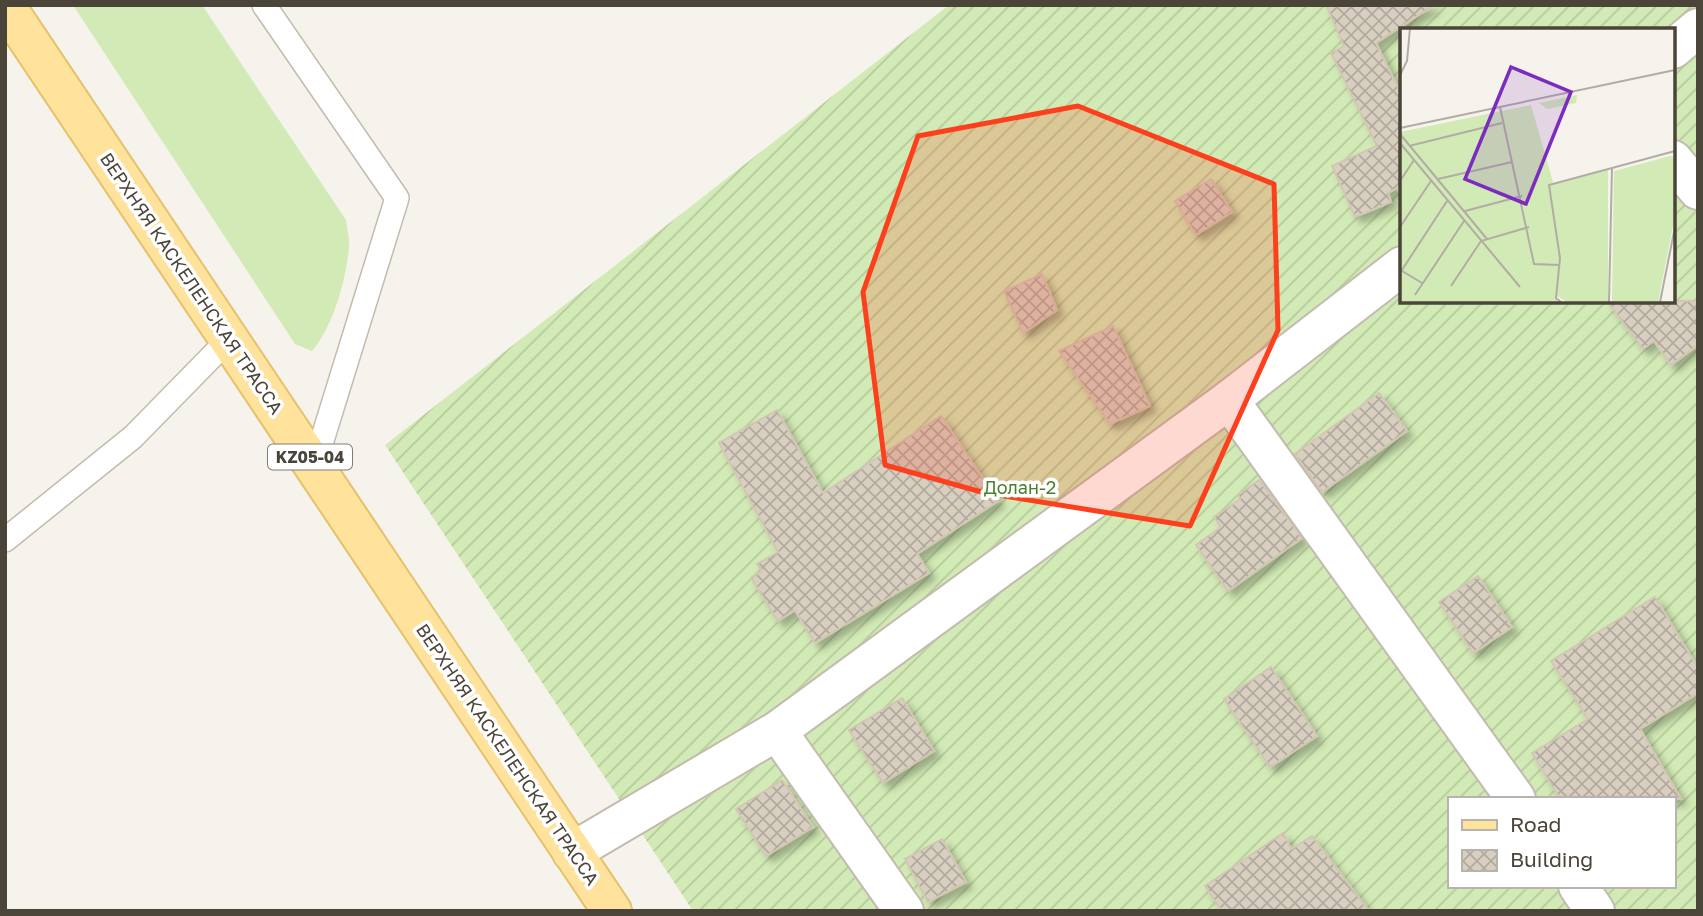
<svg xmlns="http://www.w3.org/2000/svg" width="1703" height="916" viewBox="0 0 1703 916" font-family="'Golos Text',sans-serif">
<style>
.grass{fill:#d2eab5}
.garden{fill:url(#garden-furrows);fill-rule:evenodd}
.building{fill:url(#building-cross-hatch);stroke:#d3c7b4;stroke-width:2;filter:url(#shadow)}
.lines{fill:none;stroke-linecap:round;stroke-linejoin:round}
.service-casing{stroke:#c2bbae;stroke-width:26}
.minor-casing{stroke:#c2bbae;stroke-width:42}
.primary-casing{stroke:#e6c16a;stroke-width:42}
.service{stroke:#fff;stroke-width:23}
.minor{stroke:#fff;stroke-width:38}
.primary{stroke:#ffe39c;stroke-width:38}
.marked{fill:#fc3f1d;fill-opacity:0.2;stroke:#fc3f1d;stroke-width:5;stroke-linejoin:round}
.labels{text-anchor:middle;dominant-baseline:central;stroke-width:7;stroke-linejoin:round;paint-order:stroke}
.shield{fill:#fff;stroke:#817c74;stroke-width:2}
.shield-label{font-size:16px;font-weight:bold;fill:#4b4439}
.street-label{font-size:18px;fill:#4b4439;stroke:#fff}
.park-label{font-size:18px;fill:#4a7f2a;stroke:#fff}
.inset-road{fill:none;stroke:#b2ada4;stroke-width:2}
.view{fill:#7b2cbf;fill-opacity:0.15;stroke:#7b2cbf;stroke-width:3.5}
.inset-edge{fill:none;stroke:#4b4439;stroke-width:3.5}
</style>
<defs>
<pattern id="garden-furrows" width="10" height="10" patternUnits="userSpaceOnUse" patternTransform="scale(1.75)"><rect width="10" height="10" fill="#d2eab5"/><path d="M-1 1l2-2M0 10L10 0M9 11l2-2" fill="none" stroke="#b6ca9c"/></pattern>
<pattern id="building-cross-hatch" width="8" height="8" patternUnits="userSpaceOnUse" patternTransform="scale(1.75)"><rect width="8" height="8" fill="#d8cfc1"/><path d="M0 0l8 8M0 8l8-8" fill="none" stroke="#b1aa9e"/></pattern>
<filter id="shadow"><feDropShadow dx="6" dy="6" stdDeviation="3.5" flood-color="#0004"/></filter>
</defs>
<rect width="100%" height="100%" fill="#f6f3ec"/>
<path class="grass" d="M73 5H202L346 220C347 229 350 239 349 247 346 280 333 327 312 351L295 344Z"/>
<path class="garden" d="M949 5H1698V911H693L385 445ZM1402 30H1673V301H1402ZM1449 799H1673V886H1449Z"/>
<g class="building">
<path d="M1326 5H1434L1376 43 1402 96V197L1397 188 1388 193 1391 202 1355 217 1332 166 1377 146 1331 53 1344 46Z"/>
<path d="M1211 179 1232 212 1196 235 1175 201Z"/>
<path d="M1042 274 1057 310 1023 333 1004 291Z"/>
<path d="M1607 301H1698V345L1671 365 1654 341 1643 349Z"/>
<path d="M1113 326 1150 406 1110 424 1059 351Z"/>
<path d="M1379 393 1407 431 1322 492 1295 454Z"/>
<path d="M777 410 823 493 941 416 998 501 917 554 929 573 815 643 795 610 778 621 751 578 762 571 757 564 778 552 719 443Z"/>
<path d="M1259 480 1302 538 1228 591 1196 545 1221 527 1214 517 1240 499 1238 495Z"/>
<path d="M1478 576 1512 627 1473 653 1439 602Z"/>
<path d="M1655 597 1698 668V693L1640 729 1681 799H1560L1532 753 1588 719 1551 661Z"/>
<path d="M1271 667 1317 736 1270 767 1224 699Z"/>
<path d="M902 698 934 751 883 783 849 730Z"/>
<path d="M782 780 813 827 766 856 736 809Z"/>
<path d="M1283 833 1291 849 1312 836 1369 911H1222L1205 886Z"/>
<path d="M942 839 966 882 928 902 905 859Z"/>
</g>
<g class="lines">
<defs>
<g id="service">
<path d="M264 5 397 198 315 463"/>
<path d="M5 540 133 437 229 339"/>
</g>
<g id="minor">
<path d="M1673 49 1698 28"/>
<path d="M1673 160 1698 190"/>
<path d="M1229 400 1516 799"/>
<path d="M777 731 904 911"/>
<path d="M572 852 777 731 1229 400 1402 266"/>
<path d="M1578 886 1595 911"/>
</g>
<path id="primary" d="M5 5 612 911"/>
</defs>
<use href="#service" class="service-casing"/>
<use href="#minor" class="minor-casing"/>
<use href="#primary" class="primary-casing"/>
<use href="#service" class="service"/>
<use href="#minor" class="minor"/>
<use href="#primary" class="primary"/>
</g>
<path class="marked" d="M1078 106 1274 184 1278 330 1190 526 985 493 885 465 863 292 918 136Z"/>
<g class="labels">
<rect class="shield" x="268" y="444.5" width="84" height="25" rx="5"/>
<g class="shield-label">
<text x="310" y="457">KZ05-04</text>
</g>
<g class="street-label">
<text transform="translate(192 283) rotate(56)">ВЕРХНЯЯ КАСКЕЛЕНСКАЯ ТРАССА</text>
<text transform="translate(508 754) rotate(56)">ВЕРХНЯЯ КАСКЕЛЕНСКАЯ ТРАССА</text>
</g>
<g class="park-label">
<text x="1020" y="487">Долан-2</text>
</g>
</g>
<g transform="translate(1400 28)">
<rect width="275" height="275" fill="#f6f3ec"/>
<path d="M177 67 176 75 147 81 139 75ZM270 128 274 129V193L258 274H212L214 143ZM208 142V274H167L157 268 150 157Z" fill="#d2eab5"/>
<path d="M131 77 153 154 149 157 160 230 156 270 161 274H0V104Z" fill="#d2eab5"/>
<path class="inset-road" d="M0 47 7 33 10 0M100 79 134 236 159 237M0 100 275 42M0 106 87 211M0 115 120 259M9 118 102 95M38 151 112 134M0 153 14 132M65 183 122 168M0 199 31 153M2 243 22 255M0 245 47 173M51 258 81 213 129 199M15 267 64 193M161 274 156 270 160 230 149 157 275 123M209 274 212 140M260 274 275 199"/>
<path class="view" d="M111 39 171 64 126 176 65 151Z"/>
<rect width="275" height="275" class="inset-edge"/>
</g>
<rect width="1703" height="916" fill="none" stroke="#4b4439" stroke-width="14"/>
<rect x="1448" y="797" width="228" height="91" fill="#ffffff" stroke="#b7b4b0" stroke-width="2"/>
<rect x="1462" y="820" width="35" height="10" fill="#ffe39c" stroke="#b7b4b0" stroke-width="2"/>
<text x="1510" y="832" font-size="21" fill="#4b4439">Road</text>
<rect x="1462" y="850" width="35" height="21" fill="url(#building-cross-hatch)" stroke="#b7b4b0" stroke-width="2"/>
<text x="1510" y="867" font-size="21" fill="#4b4439">Building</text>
</svg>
